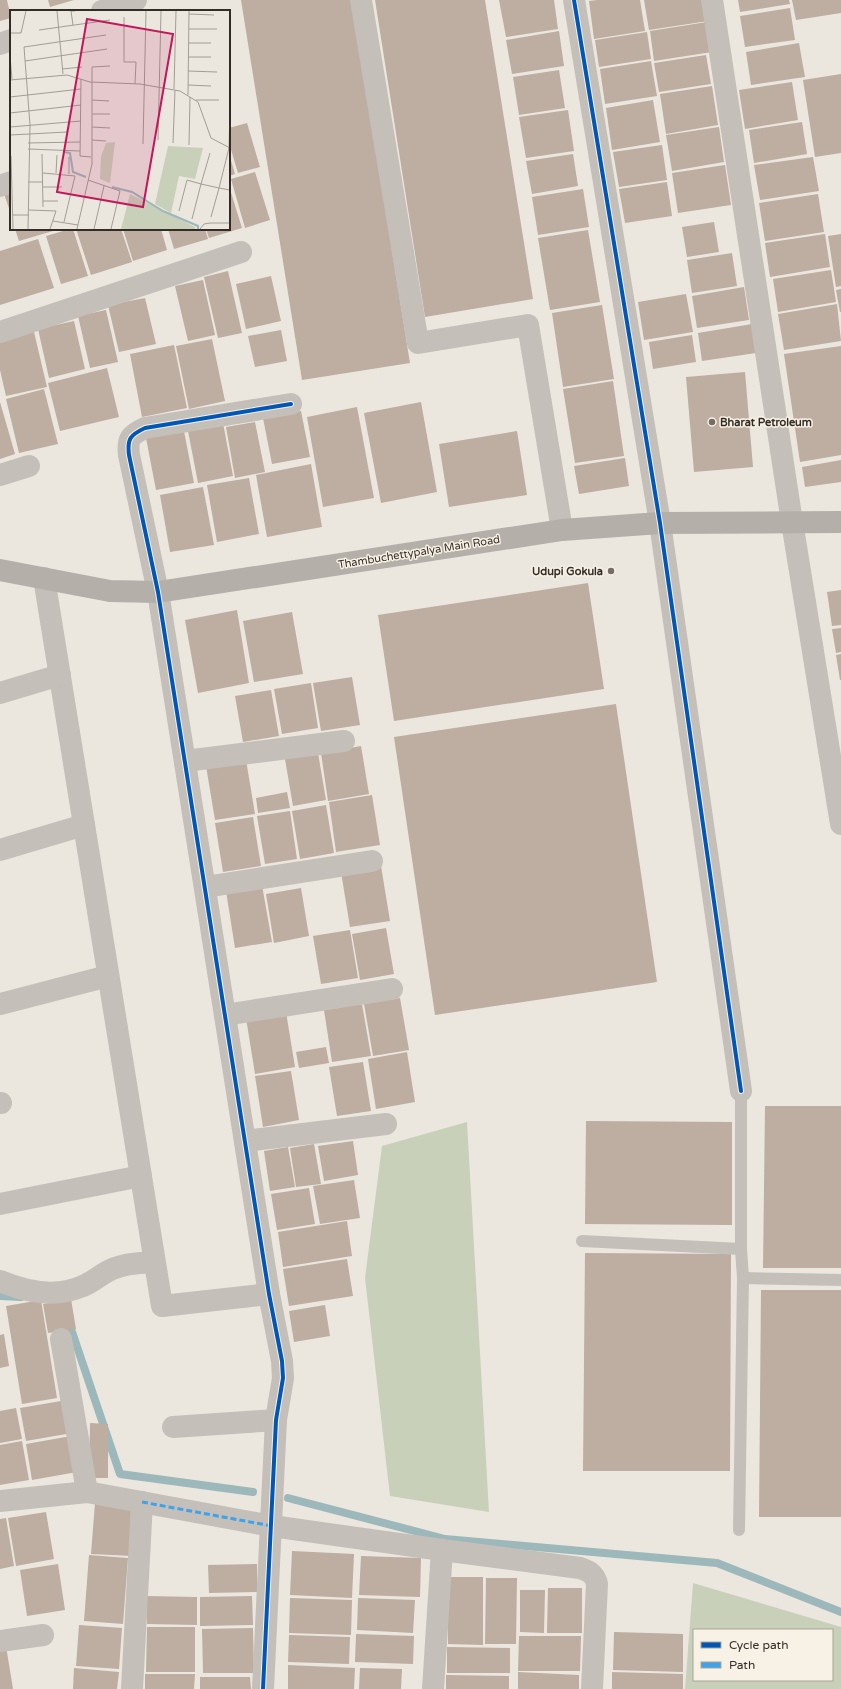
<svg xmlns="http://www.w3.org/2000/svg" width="841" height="1689" viewBox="0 0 841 1689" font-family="'Varela Round',sans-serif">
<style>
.green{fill:#c9d0ba;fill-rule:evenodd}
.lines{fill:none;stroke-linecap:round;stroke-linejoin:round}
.stream{stroke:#9cb8bb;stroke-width:8}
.building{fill:#beada1}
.lane{stroke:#c4bfb8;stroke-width:12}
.street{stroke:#c4bfb8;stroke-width:22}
.secondary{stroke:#b5afa9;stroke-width:22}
.quiet{stroke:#3ea3eb;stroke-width:3;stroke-dasharray:6 3;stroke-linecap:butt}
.cycleway-casing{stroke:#f8f2e6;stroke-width:6}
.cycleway{stroke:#0057b8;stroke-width:4}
.poi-dot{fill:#746e67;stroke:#f8f2e6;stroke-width:1.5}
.labels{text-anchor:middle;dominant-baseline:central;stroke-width:3;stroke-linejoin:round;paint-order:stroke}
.poi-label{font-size:11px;font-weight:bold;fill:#342d27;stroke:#f8f2e6;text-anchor:start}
.street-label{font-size:11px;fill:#342d27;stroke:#f8f2e6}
.inset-river{fill:none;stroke:#9cb8bb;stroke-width:2}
.inset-road{fill:none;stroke:#a29d95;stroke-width:1}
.view{fill:#c2185b;fill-opacity:0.15;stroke:#c2185b;stroke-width:2}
.inset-edge{fill:none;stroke:#342d27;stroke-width:2}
</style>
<rect width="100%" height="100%" fill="#ebe7df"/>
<g class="green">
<path d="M467 1122 489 1512 390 1496 365 1278 382 1146Z"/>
<path d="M693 1583 841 1627V1689H685ZM694 1630H832V1680H694Z"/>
</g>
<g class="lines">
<g class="stream">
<path d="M0 1296 21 1297"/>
<path d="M68 1320 120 1474 253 1492"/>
<path d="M288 1498 445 1539 717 1563 841 1612"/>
</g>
</g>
<g class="building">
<path d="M0 0H7L11 18 0 21Z"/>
<path d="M48 0H74L50 7Z"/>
<path d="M241 0H352L410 363 302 380Z"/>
<path d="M375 0H485L533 299 425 317Z"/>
<path d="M499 0H554L558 29 506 37Z"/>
<path d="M597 0H640L645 31 594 39 589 1Z"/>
<path d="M644 0H705L708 21 649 30Z"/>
<path d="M738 0H789L790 4 740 12Z"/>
<path d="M792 0H841V13L796 20Z"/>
<path d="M790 8 795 40 745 47 740 16Z"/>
<path d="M707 22 712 52 654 61 650 31Z"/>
<path d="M559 31 564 66 512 74 506 40Z"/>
<path d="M647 32 651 59 599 67 595 40Z"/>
<path d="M799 43 805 77 751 85 746 52Z"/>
<path d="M706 55 711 84 659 92 654 63Z"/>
<path d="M651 61 657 96 605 104 600 69Z"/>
<path d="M559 70 565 108 519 115 513 77Z"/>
<path d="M841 74V153L815 157 803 80Z"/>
<path d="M792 82 798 120 745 129 739 90Z"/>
<path d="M712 86 718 125 666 134 660 94Z"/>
<path d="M653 100 660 142 612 150 606 108Z"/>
<path d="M568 110 574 151 526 158 519 117Z"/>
<path d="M802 122 807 154 754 163 749 130Z"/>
<path d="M247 123 260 167 238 173 229 143V128Z"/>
<path d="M719 127 724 162 672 171 666 135Z"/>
<path d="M662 145 667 180 619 187 613 152Z"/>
<path d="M229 154 235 174 229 176Z"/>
<path d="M573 154 578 186 532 194 526 161Z"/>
<path d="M813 157 819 191 760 200 754 165Z"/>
<path d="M725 165 731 205 678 213 672 173Z"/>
<path d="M255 172 270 220 245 228 231 179Z"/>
<path d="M667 182 672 216 625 223 619 189Z"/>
<path d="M229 186 242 228 209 238 206 229H229Z"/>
<path d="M11 189V214L3 191Z"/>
<path d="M583 189 589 227 538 235 532 197Z"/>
<path d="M818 194 824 232 765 241 759 203Z"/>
<path d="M714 222 719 252 687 257 682 227Z"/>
<path d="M15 229H53V231L19 241Z"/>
<path d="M70 229H73L88 276 61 284 46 236Z"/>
<path d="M76 229H121L132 262 91 275Z"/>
<path d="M123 229H161L167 250 133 261Z"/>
<path d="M168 229H205L208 239 174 249Z"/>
<path d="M588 230 600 302 550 310 538 238Z"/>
<path d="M825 234 830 267 770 277 765 243Z"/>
<path d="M841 234V286L836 287 828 236Z"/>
<path d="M38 239 54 288 0 305V251Z"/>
<path d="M732 253 737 286 692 293 687 260Z"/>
<path d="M831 270 836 302 778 312 773 279Z"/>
<path d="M228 271 242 333 218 338 204 277Z"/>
<path d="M271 276 281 321 246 329 236 284Z"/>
<path d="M203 280 215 335 188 341 175 286Z"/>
<path d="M744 287 749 320 697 328 692 296Z"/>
<path d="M841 289V312H840L836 290Z"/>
<path d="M686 294 693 332 644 340 638 302Z"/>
<path d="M145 298 156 344 119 352 108 305Z"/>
<path d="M837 304 841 341 784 350 778 314Z"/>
<path d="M602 305 614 379 563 387 552 313Z"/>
<path d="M106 310 118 362 90 368 78 316Z"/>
<path d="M74 321 85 369 49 378 38 329Z"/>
<path d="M752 324 756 353 702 361 698 333Z"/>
<path d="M281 330 287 361 255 367 248 336Z"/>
<path d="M34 332 47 387 6 396 0 370V340Z"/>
<path d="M692 335 696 362 653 369 649 342Z"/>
<path d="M212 339 225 401 189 409 176 346Z"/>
<path d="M174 345 187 408 142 417 130 354Z"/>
<path d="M841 346V455L800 462 784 354Z"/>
<path d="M107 368 119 417 60 431 48 383Z"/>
<path d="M745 372 753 467 694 472 686 377Z"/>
<path d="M613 381 624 456 575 463 563 389Z"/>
<path d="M44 389 58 444 19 453 6 399Z"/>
<path d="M0 402 15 454 0 459Z"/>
<path d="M421 402 437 492 381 503 364 413Z"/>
<path d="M357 407 374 498 323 507 307 417Z"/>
<path d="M301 411 310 457 272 464 263 418Z"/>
<path d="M255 422 265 472 235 478 226 427Z"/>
<path d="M223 423 233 476 198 483 188 431Z"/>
<path d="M184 431 194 483 156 490 146 438Z"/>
<path d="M517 431 527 495 449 507 439 444Z"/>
<path d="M625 458 629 486 579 494 574 466Z"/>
<path d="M841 460V482L805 487 802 467Z"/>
<path d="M311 464 322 527 267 537 256 475Z"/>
<path d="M249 478 259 534 217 542 207 485Z"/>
<path d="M203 487 214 545 170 552 160 495Z"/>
<path d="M588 583 604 689 394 721 378 615Z"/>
<path d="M841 590V625L832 626 827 592Z"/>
<path d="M237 610 249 683 198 693 185 620Z"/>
<path d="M292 612 303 674 254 682 243 621Z"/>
<path d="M841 628V652L836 653 832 629Z"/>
<path d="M841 654V680H840L836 655Z"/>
<path d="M352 677 360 725 321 731 313 683Z"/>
<path d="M311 683 318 728 282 734 274 689Z"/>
<path d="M271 690 279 736 243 742 235 696Z"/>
<path d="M616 704 657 982 435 1015 394 737Z"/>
<path d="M361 746 369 794 328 801 321 753Z"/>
<path d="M318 753 326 800 293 806 285 759Z"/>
<path d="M246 760 255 814 215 820 206 766Z"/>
<path d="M287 792 290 808 258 813 256 798Z"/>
<path d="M372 795 380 845 336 852 329 802Z"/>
<path d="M326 805 334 853 300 859 292 811Z"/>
<path d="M290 811 297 859 265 864 257 816Z"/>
<path d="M253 817 261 866 223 872 215 823Z"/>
<path d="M381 866 390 921 350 927 341 872Z"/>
<path d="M262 885 272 942 235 948 226 891Z"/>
<path d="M301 888 309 936 274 943 266 894Z"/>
<path d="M386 928 394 974 360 980 352 934Z"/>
<path d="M350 930 358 978 321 984 313 936Z"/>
<path d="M400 998 409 1050 373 1056 364 1004Z"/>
<path d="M362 1004 371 1056 332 1062 324 1010Z"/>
<path d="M286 1012 295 1067 255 1074 246 1018Z"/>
<path d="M326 1047 329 1063 299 1068 296 1052Z"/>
<path d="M407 1052 415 1102 376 1109 368 1059Z"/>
<path d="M363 1062 371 1111 337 1116 329 1067Z"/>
<path d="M291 1071 299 1120 263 1127 255 1076Z"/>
<path d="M765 1106H841V1268H763Z"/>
<path d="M586 1121 732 1122V1225L585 1224Z"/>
<path d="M353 1141 358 1175 324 1181 318 1146Z"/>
<path d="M314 1144 321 1184 296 1187 290 1148Z"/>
<path d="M288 1147 295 1187 270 1191 264 1151Z"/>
<path d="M354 1180 360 1218 320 1224 313 1186Z"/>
<path d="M309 1188 315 1224 277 1230 271 1194Z"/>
<path d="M347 1221 352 1256 283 1267 278 1232Z"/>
<path d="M585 1253 731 1254 730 1471H583Z"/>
<path d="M347 1259 353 1296 289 1306 283 1269Z"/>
<path d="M761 1290H841V1517H759Z"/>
<path d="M71 1299 76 1329 48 1333 43 1304Z"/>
<path d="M41 1300 57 1398 22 1404 6 1306Z"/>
<path d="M325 1305 330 1336 294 1342 289 1311Z"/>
<path d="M4 1334 9 1366 0 1368V1335Z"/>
<path d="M67 1400 72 1433 26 1441 20 1408Z"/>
<path d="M16 1408 22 1439 0 1443V1411Z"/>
<path d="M90 1423 108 1424V1478H89Z"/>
<path d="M71 1436 77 1472 32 1480 26 1444Z"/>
<path d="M22 1441 29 1480 0 1485V1445Z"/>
<path d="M95 1503 135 1506 132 1556 91 1554Z"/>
<path d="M46 1512 54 1559 16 1566 8 1518Z"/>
<path d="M6 1518 14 1566 0 1569V1519Z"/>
<path d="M292 1551 354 1554 352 1598 290 1595Z"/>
<path d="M89 1555 128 1558 123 1624 84 1621Z"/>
<path d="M361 1556 421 1558 420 1597 359 1595Z"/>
<path d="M58 1564 65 1610 27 1616 20 1570Z"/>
<path d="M257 1564V1592L209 1593 208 1565Z"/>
<path d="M448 1577H483V1645L448 1644Z"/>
<path d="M486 1578H517L516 1644H485Z"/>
<path d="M548 1588H582V1633H547Z"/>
<path d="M520 1590H545L544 1633 520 1632Z"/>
<path d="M147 1596 197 1597V1625L147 1624Z"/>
<path d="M252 1596 253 1625 200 1626V1597Z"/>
<path d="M290 1598 352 1600 351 1635 289 1633Z"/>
<path d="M358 1598 415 1600 413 1633 357 1630Z"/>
<path d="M79 1625 122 1628 119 1669 76 1666Z"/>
<path d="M147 1627H195V1672H146Z"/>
<path d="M253 1628 254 1673H203L202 1629Z"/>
<path d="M614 1632 683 1634V1672L613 1670Z"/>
<path d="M356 1634 414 1636 413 1664 355 1662Z"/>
<path d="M289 1635 350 1637 349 1664 288 1662Z"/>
<path d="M519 1636H581L580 1671H518Z"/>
<path d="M6 1646 13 1689H0V1647Z"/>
<path d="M447 1647 510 1648V1673H447Z"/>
<path d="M288 1665 355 1668 354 1689H288Z"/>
<path d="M74 1668 119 1672 117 1689H73Z"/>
<path d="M360 1668 402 1669 401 1689H359Z"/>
<path d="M518 1672 579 1675V1689H518Z"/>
<path d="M612 1672 683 1674V1689H612Z"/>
<path d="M145 1674H195L194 1689H145Z"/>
<path d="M446 1675 509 1676V1689H446Z"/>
<path d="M200 1677H250L251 1689H200Z"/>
</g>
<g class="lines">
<g class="lane">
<path d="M582 1241 741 1249"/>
<path d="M743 1278 841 1280"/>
<path d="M739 1530 743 1278 741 1249V1091"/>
</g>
<g class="street">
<path d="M361 0 418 343 528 325 562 530"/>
<path d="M574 0 660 523 741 1091"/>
<path d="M712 0 792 522 841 824"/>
<path d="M102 11 136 0"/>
<path d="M0 44 11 40"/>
<path d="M0 186 11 182"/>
<path d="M0 332 241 252"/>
<path d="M0 475 29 466"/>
<path d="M44 578 162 1306 269 1294"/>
<path d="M0 693 60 675"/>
<path d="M185 761 344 741"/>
<path d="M0 850 84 825"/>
<path d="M205 887 372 861"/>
<path d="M0 1004 108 976"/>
<path d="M225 1015 392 989"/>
<path d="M0 1103H1"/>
<path d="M245 1141 386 1124"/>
<path d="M0 1204 141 1176"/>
<path d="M0 1281C26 1292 56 1298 83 1286 95 1281 103 1272 115 1268 127 1263 142 1263 154 1262"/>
<path d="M61 1339 87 1492"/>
<path d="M173 1427 276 1420"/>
<path d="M0 1501 87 1492 272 1526 442 1550 580 1568C589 1571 595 1574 597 1584L592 1689"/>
<path d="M0 1641 43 1635"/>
<path d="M132 1689 142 1502"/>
<path d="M263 1689 276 1420 283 1378 282 1361 269 1294 158 592 129 455C127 439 130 435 145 428L291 404"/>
<path d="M433 1689 442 1550"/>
</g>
<path class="secondary" d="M0 570 110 591 158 592 562 530 660 523 841 522"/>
<path class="quiet" d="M142 1502 272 1526"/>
<defs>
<g id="cycleway">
<path d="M574 0 660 523 741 1091"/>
<path d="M263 1689 276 1420 283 1378 282 1361 269 1294 158 592 129 455C127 439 130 435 145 428L291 404"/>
</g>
</defs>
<use href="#cycleway" class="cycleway-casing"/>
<use href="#cycleway" class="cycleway"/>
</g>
<g class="poi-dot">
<circle cx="712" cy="422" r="4"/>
<circle cx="611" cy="571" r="4"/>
</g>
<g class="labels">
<g class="poi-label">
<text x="720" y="422">Bharat Petroleum</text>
<text x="603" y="571" text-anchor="end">Udupi Gokula</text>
</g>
<g class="street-label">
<text transform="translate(419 552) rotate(-9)">Thambuchettypalya Main Road</text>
</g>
</g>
<g transform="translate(10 10)">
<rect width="220" height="220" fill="#ebe7df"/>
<path d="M105 132 100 173 90 169 91 147 96 133ZM158 136 193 138 185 169 169 166 161 203 145 194ZM120 184 185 217V219H111Z" fill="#c9d0ba"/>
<path class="inset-river" d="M54 142 60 143 63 162 76 167M102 177 122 182 153 201 188 216V219"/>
<path class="inset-road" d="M47 1 53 64M179 4 204 5M114 7V52H126L125 74M63 15 61 1H65M179 19H207M29 20 100 10M0 23H11L16 1M179 33H201M0 46 2 69M178 47H201M15 51 97 39M52 59 72 57M178 61 207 62M71 69 70 146 81 147M0 70 57 65 80 72 130 74 170 81 188 92 201 128 220 138M178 75 201 76M164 79 166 1M178 85 179 1M0 87 71 79M82 90 99 91M186 90H209M220 97 219 138 209 178 220 180M0 103 71 95M82 104H100M0 117 71 111M82 117 100 118M0 125 57 122M82 130 96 131M148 130 151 1M18 133 70 132M163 133 165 80M133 134 136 1M179 135 180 87M18 139 70 141M200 143 191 174 209 178 201 207M32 144 33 197M1 146 3 219M33 163 65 166 54 212M46 163 47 145M59 164V147M78 170 110 181 101 219M18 172H33M33 177H52M33 191H48M19 200 46 201 40 219M169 201 177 170 191 174 182 209M3 205H19M43 211 68 215M18 219 20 115 14 37 96 25M67 219 82 154V57L100 56M84 219 94 176M190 219 194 214 200 213H220"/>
<path class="view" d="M77 9 163 24 133 197 47 182Z"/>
<rect width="220" height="220" class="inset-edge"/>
</g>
<rect x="693" y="1629" width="140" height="52" fill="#f8f2e6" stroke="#aaa39a"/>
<rect x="701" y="1642" width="20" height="6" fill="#0057b8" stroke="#aaa39a"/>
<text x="729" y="1649" font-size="12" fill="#342d27">Cycle path</text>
<rect x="701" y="1662" width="20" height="6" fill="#3ea3eb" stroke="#aaa39a"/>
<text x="729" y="1669" font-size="12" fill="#342d27">Path</text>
</svg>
